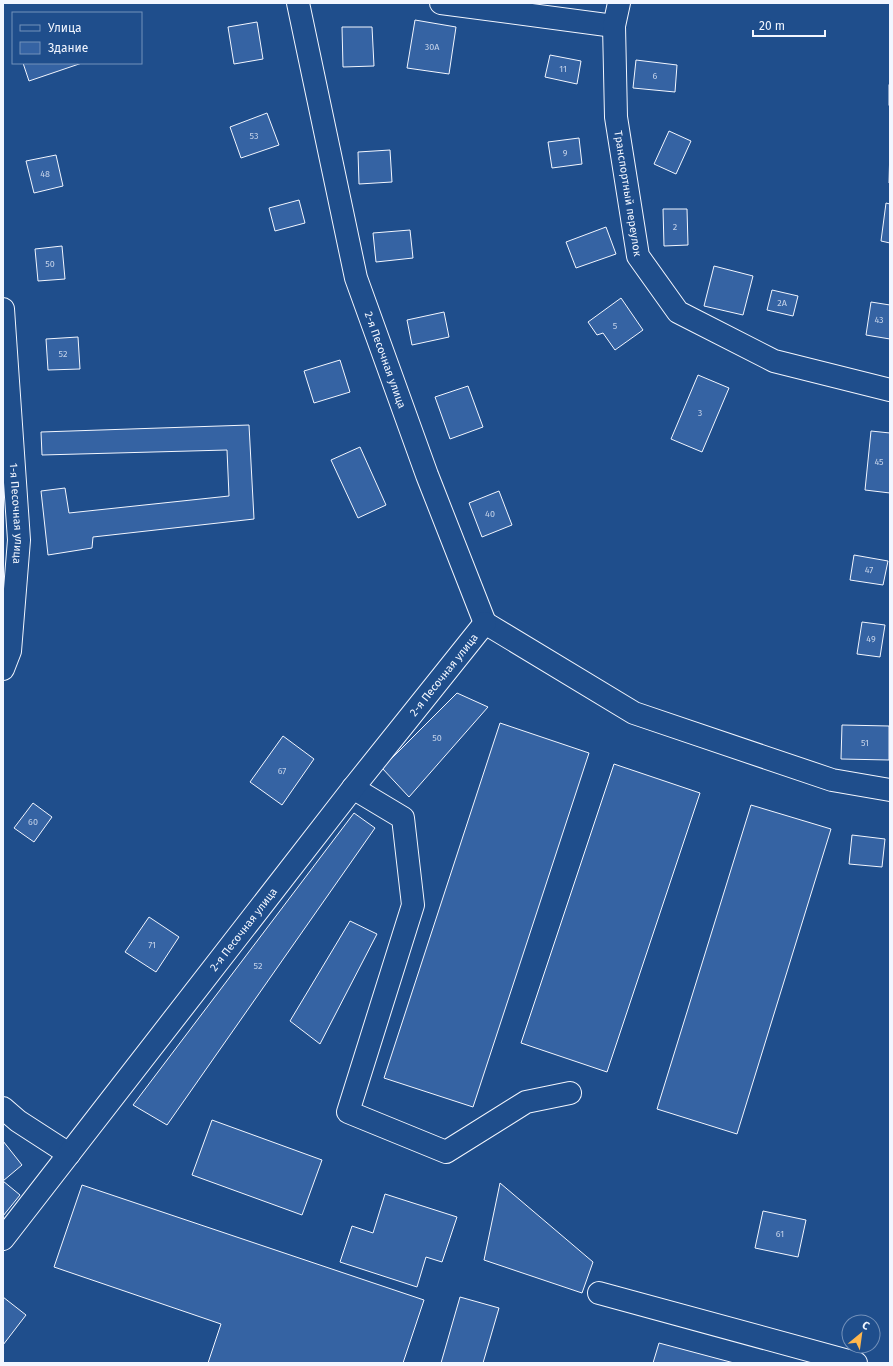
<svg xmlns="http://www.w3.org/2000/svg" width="893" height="1366" viewBox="0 0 893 1366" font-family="'Fira Sans',sans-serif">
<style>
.building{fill:#3563a3;stroke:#f2f6ff}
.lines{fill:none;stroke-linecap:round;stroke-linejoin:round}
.minor-casing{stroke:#f2f6ff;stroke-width:24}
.minor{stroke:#1f4e8c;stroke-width:22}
.labels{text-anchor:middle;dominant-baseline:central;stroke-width:3;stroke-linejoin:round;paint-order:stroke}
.number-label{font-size:9px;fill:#c3d1e8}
.street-label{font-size:11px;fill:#f2f6ff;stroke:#1f4e8c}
</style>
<rect width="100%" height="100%" fill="#1f4e8c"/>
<g class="building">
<path d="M415 20 456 27 449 74 407 68Z"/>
<path d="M257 22 263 59 234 64 228 27Z"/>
<path d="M342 27H372L374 66 343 67Z"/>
<path d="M550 55 581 61 577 84 545 77Z"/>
<path d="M636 60 677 65 675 92 633 88Z"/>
<path d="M23 63H82L29 81Z"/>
<rect x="889" y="85" width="1" height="20"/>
<path d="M267 113 279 145 241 158 230 127Z"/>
<path d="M669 131 691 141 676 174 654 164Z"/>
<path d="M579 138 582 164 552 168 548 142Z"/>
<path d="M890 146V183H889Z"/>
<path d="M390 150 392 182 359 184 358 152Z"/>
<path d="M56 155 63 186 34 193 26 161Z"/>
<path d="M299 200 305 223 275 231 269 208Z"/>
<path d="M886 203 890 204V243L881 241Z"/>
<path d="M663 209H687L688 245 664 246Z"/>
<path d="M606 227 616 254 576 268 566 242Z"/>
<path d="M410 230 413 258 376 262 373 233Z"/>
<path d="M62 246 65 279 38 281 35 249Z"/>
<path d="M714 266 753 276 743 315 704 306Z"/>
<path d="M772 290 798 296 793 316 767 310Z"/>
<path d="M621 298 643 330 615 350 603 333 597 335 588 322Z"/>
<path d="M871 302 890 305V339L866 335Z"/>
<path d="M444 312 449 337 412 345 407 320Z"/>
<path d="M78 337 80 369 48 370 46 339Z"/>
<path d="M340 360 350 392 314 403 304 371Z"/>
<path d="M698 375 729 388 702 452 671 439Z"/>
<path d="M468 386 483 427 450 439 435 397Z"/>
<path d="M249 425 254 519 93 537 92 548 48 555 41 491 65 488 69 513 229 496 227 450 42 455 41 432Z"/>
<path d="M871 431 890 433V493L865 490Z"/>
<path d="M360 447 386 505 358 518 331 460Z"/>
<path d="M499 491 512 525 482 537 469 503Z"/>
<path d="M854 555 888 561 883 585 850 580Z"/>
<path d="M862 622 885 625 880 657 857 654Z"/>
<path d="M457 693 488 707 409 797 382 768Z"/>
<path d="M500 723 589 753 473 1107 384 1078Z"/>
<path d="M842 725 889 726V760L841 759Z"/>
<path d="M283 736 314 759 282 805 250 782Z"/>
<path d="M614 764 700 793 607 1072 521 1043Z"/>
<path d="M33 803 52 817 34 842 14 828Z"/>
<path d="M751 805 831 829 737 1134 657 1109Z"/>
<path d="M354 813 375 828 167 1125 133 1105Z"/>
<path d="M852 835 885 839 882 867 849 864Z"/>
<path d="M149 917 179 937 156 972 125 952Z"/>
<path d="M350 921 377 934 320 1044 290 1021Z"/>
<path d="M212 1120 322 1160 302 1215 192 1175Z"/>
<path d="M3 1141 22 1165 3 1181Z"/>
<path d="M3 1181 20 1195 3 1216Z"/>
<path d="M500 1183 593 1262 582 1293 484 1260Z"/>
<path d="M82 1185 424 1300 403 1363H208L221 1324 54 1267Z"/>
<path d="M385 1194 457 1217 442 1262 426 1257 417 1287 340 1262 352 1226 373 1233Z"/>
<path d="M763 1211 806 1220 798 1257 755 1248Z"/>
<path d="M3 1297 26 1315 3 1345Z"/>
<path d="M460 1297 499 1308 483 1363H441Z"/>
<path d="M659 1343 734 1363H653Z"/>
</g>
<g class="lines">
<defs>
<g id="minor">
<path id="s1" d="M298 3 356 278 427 475 485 623"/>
<path d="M441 3 614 26"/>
<path id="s2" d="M619 3 614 26 616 117 638 256 678 312 774 361 890 390"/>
<path id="s3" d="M3 309 19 540 10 651 3 669"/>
<path d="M485 623 634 713 832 780 890 790"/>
<path d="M353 788 403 818 413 905 348 1112 446 1152 526 1102 570 1093"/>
<path d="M3 1108 18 1121 69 1154"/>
<path id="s4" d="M3 1239 353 788 485 623"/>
<path d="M599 1293 856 1363"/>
</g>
</defs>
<use href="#minor" class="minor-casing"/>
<use href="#minor" class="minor"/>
</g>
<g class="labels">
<g class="number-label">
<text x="432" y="47">30А</text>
<text x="563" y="69">11</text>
<text x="655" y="76">6</text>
<text x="254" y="136">53</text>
<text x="565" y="153">9</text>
<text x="45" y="174">48</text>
<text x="675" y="227">2</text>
<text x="50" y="264">50</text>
<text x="782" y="303">2А</text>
<text x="879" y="320">43</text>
<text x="615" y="326">5</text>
<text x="63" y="354">52</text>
<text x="700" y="413">3</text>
<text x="879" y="462">45</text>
<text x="490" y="514">40</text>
<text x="869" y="570">47</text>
<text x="871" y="639">49</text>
<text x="437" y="738">50</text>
<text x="865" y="743">51</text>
<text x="282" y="771">67</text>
<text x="33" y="822">60</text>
<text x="152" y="945">71</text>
<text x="258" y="966">52</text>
<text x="780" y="1234">61</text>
</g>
<g class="street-label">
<text stroke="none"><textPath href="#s2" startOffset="192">Транспортный переулок</textPath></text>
<text stroke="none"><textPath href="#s1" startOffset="368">2-я Песочная улица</textPath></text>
<text stroke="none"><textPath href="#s3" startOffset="205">1-я Песочная улица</textPath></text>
<text stroke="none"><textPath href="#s4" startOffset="716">2-я Песочная улица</textPath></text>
<text stroke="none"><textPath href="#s4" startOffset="392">2-я Песочная улица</textPath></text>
</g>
</g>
<rect width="893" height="1366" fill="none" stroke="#f2f6ff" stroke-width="8"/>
<rect x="12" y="12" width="130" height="52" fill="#1f4e8c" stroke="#7391ba"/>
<rect x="20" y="25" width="20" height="6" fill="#1f4e8c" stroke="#7391ba"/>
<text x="48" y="32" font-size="12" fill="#f2f6ff">Улица</text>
<rect x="20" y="42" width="20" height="12" fill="#3563a3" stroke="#7391ba"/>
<text x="48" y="52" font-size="12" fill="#f2f6ff">Здание</text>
<g transform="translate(861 1334) rotate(29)"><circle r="19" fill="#1f4e8c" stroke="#7391ba"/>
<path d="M0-3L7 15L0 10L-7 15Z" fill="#ffb74d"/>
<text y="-6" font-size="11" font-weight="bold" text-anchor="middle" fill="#f2f6ff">С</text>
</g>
<path d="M753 30v6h72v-6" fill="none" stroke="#f2f6ff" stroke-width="2"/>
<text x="759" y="30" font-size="12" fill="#f2f6ff" stroke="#1f4e8c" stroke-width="3" paint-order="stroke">20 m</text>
</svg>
